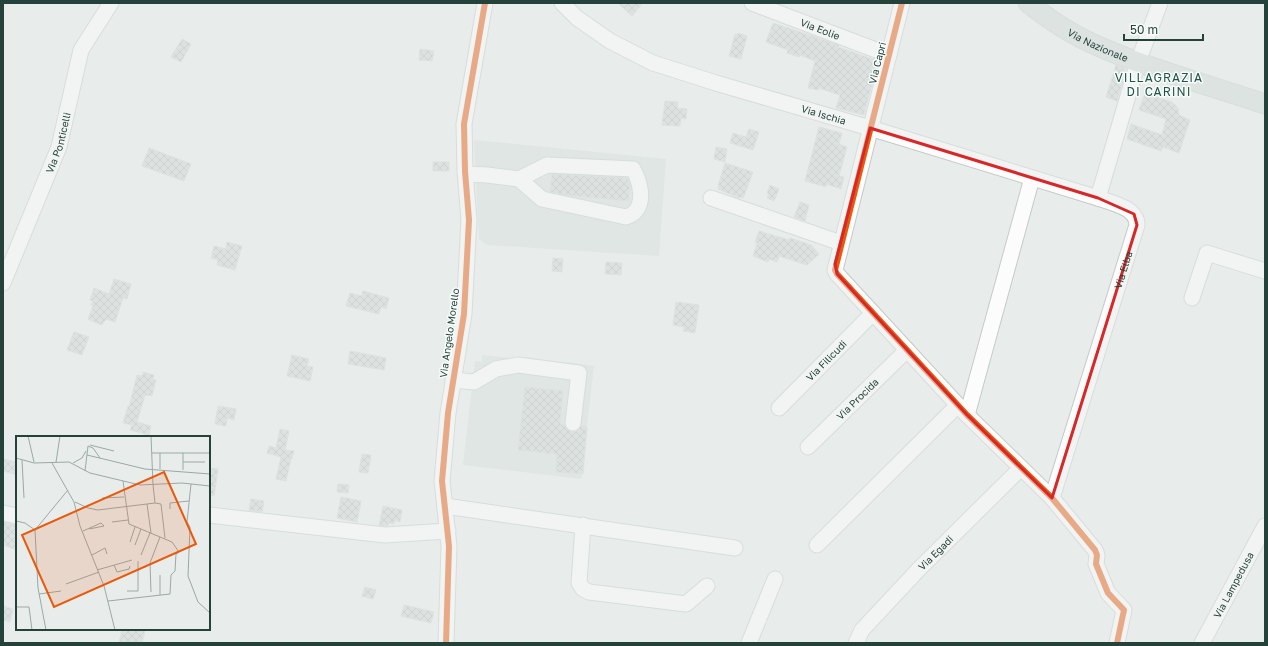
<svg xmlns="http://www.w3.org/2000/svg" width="1268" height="646" viewBox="0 0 1268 646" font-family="'Golos Text',sans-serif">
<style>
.built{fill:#d6dedb}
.building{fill:url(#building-cross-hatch);stroke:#d1d6d4}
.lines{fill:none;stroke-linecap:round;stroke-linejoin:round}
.minor-casing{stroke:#c5cac8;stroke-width:17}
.major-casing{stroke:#c3ccc9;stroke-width:21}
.minor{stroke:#fcfcfc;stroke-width:15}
.major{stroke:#cfd7d5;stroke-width:19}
.cycleway-casing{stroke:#f7fbf9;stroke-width:8}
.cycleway{stroke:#e8590c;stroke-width:6}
.marked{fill:none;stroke:#d62828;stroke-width:3;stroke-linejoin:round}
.labels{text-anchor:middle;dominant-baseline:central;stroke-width:3;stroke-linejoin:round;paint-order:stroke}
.street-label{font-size:10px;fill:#24423a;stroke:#f7fbf9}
.quarter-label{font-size:12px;letter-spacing:1px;fill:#1f5548;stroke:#f7fbf9}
.inset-road{fill:none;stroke:#9aa9a4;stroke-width:1}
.view{fill:#e8590c;fill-opacity:0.15;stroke:#e8590c;stroke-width:2}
.inset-edge{fill:none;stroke:#24423a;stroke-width:2}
</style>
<defs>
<pattern id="building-cross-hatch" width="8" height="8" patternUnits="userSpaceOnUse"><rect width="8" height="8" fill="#cfd4d2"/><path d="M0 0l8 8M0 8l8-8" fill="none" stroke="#b2b7b5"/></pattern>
</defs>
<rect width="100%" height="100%" fill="#e8edeb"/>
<g class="built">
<path d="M474 140 666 159 659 256 487 245 479 239Z"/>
<path d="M482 355 566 364 567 362 594 366 581 479 463 465 475 361 482 362Z"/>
</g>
<g class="building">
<path d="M618 3H643L632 16Z"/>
<path d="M773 23 839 45 838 47 878 61 864 115 836 108 840 95 819 88 818 90 808 88 815 61 800 55 799 57 787 53 788 50 766 42Z"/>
<path d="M738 33 747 36 741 59 729 56 735 34 737 35Z"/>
<path d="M182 39 191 44 181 62 171 57Z"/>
<path d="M420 49 434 51 432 61 419 60Z"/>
<path d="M1116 65 1126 70 1117 101 1106 97Z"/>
<path d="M1145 93 1172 102 1178 108 1179 115 1190 120 1179 153 1163 147 1161 151 1127 139 1131 124 1162 135 1166 119 1139 110Z"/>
<path d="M665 101 678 102 677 108 687 109 686 119 681 118 680 126 662 125Z"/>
<path d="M819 127 842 133 839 144 847 147 839 176 844 177 841 189 826 184V187L805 181Z"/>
<path d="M749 129 759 132 753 150 730 143 733 133 746 137Z"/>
<path d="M716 147 727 149 725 162 714 159Z"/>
<path d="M149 148 191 164 184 181 142 166Z"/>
<rect x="433" y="162" width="16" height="9"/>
<path d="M725 163 753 172 744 196 743 198 740 197 739 198 718 189 719 186H718Z"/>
<path d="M552 174 627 178 630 184 628 201 566 195 550 192Z"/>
<path d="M770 185 779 189 774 201 767 198 769 194 767 193Z"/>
<path d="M800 202 809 205 805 221 794 217Z"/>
<path d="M759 231 789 240 790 238 811 245 819 254 807 265 779 256 777 262 769 259 768 262 753 256 757 243 755 242Z"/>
<path d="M227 242 242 246 235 270 217 265 218 260 211 258 214 246 226 249Z"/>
<path d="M553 258 563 259 562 272 552 271Z"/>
<path d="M606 262 622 263 621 275 605 274Z"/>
<path d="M114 279 131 284 127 299 123 298 115 322 106 319 102 325 92 321 88 319 93 306 91 305 93 301 90 300 94 288 109 294Z"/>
<path d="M363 291 389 298 386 309 381 307 379 314 346 306 350 293 362 296Z"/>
<path d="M676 302 699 305 695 333 683 331 684 327 673 325Z"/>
<path d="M74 332 89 337 82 355 67 350Z"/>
<path d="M350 351 386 358 384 370 348 364Z"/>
<path d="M292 355 309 359 307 366 313 367 310 381 287 376Z"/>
<path d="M143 372 154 375 153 379 156 380 152 396 145 395 137 422 151 426 149 435 130 430 132 425 123 423 128 406 129 407 137 375 142 376Z"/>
<path d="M525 387 563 391 560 424 564 425 567 430 572 432 577 431 581 426 587 427 583 474 556 472 557 454 518 450Z"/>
<path d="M218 406 236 409 234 420 227 418 226 426 215 424Z"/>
<path d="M280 429 289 431 285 450 294 451 292 459H291L286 481 276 479 281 457 267 453 269 446 276 448Z"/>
<path d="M362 454 371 455 368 473 359 472Z"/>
<path d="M3 459 17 462V475L3 471Z"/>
<path d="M209 468 218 469 214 496 209 495Z"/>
<path d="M338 484 349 485 348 493 337 492Z"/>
<path d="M341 497 361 501 357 522 337 518Z"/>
<path d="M251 499 264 501 262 512 249 510Z"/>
<path d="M383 506 402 510 400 522 395 520 394 524 388 523V526L379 525Z"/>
<path d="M3 522 17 525V550L3 545Z"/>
<path d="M365 587 376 590 373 599 362 596Z"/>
<path d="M404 605 434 612 431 623 401 616Z"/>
<path d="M3 606 13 609 10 622 3 620Z"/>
<path d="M122 629H137L145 631 142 643H119Z"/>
</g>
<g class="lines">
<defs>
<g id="minor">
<path id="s1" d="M562 3 577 18 610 41 653 63 716 83 870 128 1098 198"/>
<path id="s2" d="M752 3 889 55"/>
<path d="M902 3 835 270 837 274 967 415 1052 498 1095 550 1097 555 1096 564 1108 593 1124 610 1117 643"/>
<path d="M466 174 487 175 519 179 547 165 633 169C640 181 645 201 635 212 633 214 629 216 626 217L542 199 519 179"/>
<path d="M711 198 841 243"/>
<path id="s3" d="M3 283 59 147 81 50 111 3"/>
<path d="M1192 298 1207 253 1265 271"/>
<path d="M453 380 474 382 496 369 518 365 579 373 573 423"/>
<path id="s4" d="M779 408 873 313"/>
<path d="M967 415 1032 178"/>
<path id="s5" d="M808 447 907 350"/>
<path id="s6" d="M1052 498 1137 225C1137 207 1111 203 1098 198L1138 62 1160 3"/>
<path d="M445 506 735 548"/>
<path d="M3 513 17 516"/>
<path d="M209 515 385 535 448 531"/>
<path d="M583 525 579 583 583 589 589 592 686 604 707 586"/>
<path d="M817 545 958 405"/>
<path d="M446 643 449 546 442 481 448 413 464 314 469 220 465 171 464 124 485 3"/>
<path d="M749 643 775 579"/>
<path id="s7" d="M856 643 862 630 919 569 1021 468"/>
<path id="s8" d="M1202 643 1265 526"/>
</g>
<g id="major">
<path id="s9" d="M1028 3C1046 17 1066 31 1087 41 1144 68 1206 84 1265 104"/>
</g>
</defs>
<use href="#minor" class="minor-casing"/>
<use href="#major" class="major-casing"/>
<use href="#minor" class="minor"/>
<use href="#major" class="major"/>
<defs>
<g id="cycleway">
<path d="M902 3 835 270 837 274 967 415 1052 498 1095 550 1097 555 1096 564 1108 593 1124 610 1117 643"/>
<path d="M446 643 449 546 442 481 448 413 464 314 469 220 465 171 464 124 485 3"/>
</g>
</defs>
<use href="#cycleway" class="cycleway-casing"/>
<use href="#cycleway" class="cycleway"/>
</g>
<path d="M0 0H1268V646H0ZM870 128 1098 198 1134 214 1137 225 1052 498 967 415 837 274 835 264Z" fill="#e8edeb" fill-opacity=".55" fill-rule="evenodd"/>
<path class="marked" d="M870 128 1098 198 1134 214 1137 225 1052 498 967 415 837 274 835 264Z"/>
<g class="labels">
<g class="street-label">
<text stroke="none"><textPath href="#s2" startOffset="73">Via Eolie</textPath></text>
<text stroke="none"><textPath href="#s9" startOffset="82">Via Nazionale</textPath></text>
<text transform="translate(877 63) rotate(-76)">Via Capri</text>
<text stroke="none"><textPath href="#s1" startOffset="288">Via Ischia</textPath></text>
<text stroke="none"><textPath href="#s3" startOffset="151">Via Ponticelli</textPath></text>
<text stroke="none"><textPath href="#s6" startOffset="239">Via Elba</textPath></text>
<text transform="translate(449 333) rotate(-82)">Via Angelo Morello</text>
<text stroke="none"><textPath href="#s4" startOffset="67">Via Filicudi</textPath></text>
<text stroke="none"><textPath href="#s5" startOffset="69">Via Procida</textPath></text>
<text stroke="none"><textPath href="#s7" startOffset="121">Via Egadi</textPath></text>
<text stroke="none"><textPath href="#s8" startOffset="66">Via Lampedusa</textPath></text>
</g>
<g class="quarter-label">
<text x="1159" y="77">VILLAGRAZIA<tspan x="1159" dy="14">DI CARINI</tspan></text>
</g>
</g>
<g transform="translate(16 436)">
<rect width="194" height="194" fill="#e8edeb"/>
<path class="inset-road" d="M12 0 18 26M135 0 137 49 139 67 145 68 149 102M74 9 98 15M72 10 77 12 84 22M136 17H194M167 17V34M71 19 129 33 194 38M0 22 18 27 53 26 74 37 124 49 166 47 194 50M6 24 8 62M40 26 44 0M167 26H189M36 27 58 66 64 90 88 150 99 194M57 27 66 22 70 15M144 33V17M69 35 72 10M175 48 171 86 174 91 172 140 182 166 194 177M86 62 108 61M59 66 72 72 82 74 139 67M131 68 135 97M154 73V67L173 65M0 85 9 87 19 94M96 86 112 84M67 95 85 87 88 90 73 93M114 106 119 91M119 109 125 93M76 119 89 112 91 118M125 119 134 97M98 129 101 136 113 133 114 130M81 134 116 124M50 148 83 136M111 155H122V125M135 156 134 127 144 101M23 158 45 155M144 159V139M92 165 154 158 155 139 159 135 160 118 163 116 156 106 113 88 107 45M0 171H13L16 194M30 194 22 152 19 94 52 54"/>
<path class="view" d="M148 36 180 108 38 171 6 99Z"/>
<rect width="194" height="194" class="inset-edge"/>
</g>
<rect width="1268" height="646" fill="none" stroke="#24423a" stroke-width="8"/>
<path d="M1124 34v6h79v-6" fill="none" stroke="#24423a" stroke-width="2"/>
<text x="1130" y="34" font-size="12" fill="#24423a" stroke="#f7fbf9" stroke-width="3" paint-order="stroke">50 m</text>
</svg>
